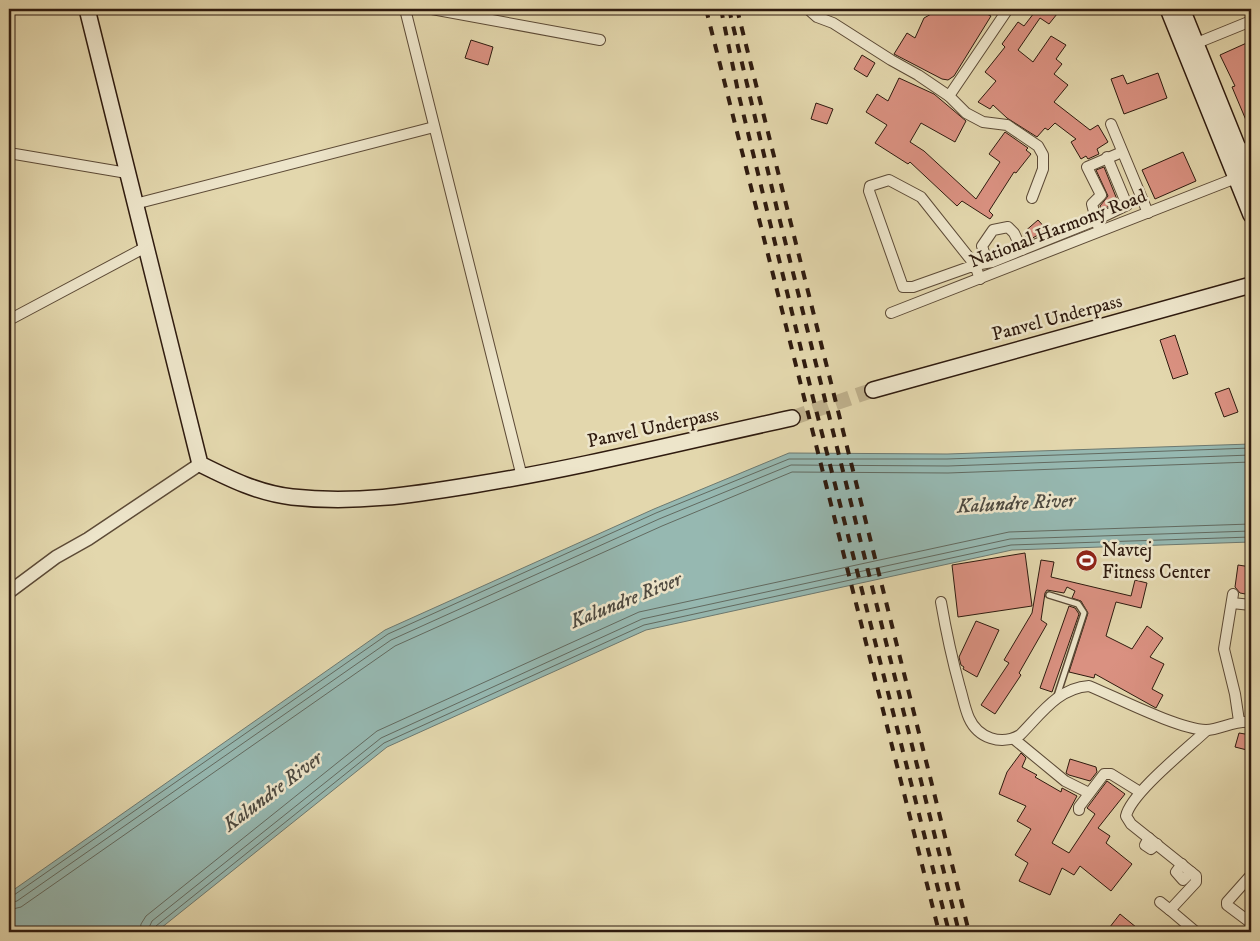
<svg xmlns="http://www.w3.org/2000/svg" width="1260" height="941" viewBox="0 0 1260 941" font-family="'IM FELL DW Pica',serif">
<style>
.water{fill:#96b8b1;stroke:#6d7970}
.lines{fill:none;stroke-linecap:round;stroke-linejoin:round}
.shore{stroke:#626a60;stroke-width:1}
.building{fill:#da9181;stroke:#2f1b0f}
.secondary-tunnel{stroke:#bfb18d;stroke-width:15;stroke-dasharray:15 8;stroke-linecap:butt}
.service-casing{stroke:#5c4a36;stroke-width:8}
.minor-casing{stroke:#5c4a36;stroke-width:12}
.tertiary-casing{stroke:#5c4a36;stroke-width:15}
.secondary-casing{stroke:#2f1b0f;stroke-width:18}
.service{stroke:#ede5ca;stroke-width:5}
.minor{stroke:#ede5ca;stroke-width:10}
.tertiary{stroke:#ede5ca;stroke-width:12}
.secondary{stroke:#ede5ca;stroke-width:15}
.rail{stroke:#2f1b0f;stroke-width:4;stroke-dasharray:9 9;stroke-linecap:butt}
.labels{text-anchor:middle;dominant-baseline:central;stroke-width:5;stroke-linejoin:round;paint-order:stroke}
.street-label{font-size:19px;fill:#2f1b0f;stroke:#ede5ca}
.poi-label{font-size:19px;fill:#2f1b0f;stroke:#ede5ca;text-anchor:start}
.water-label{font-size:20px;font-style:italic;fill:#4e4a40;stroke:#ede5ca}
</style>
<rect width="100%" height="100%" fill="#e3d7ad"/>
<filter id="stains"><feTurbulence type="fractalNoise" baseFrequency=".004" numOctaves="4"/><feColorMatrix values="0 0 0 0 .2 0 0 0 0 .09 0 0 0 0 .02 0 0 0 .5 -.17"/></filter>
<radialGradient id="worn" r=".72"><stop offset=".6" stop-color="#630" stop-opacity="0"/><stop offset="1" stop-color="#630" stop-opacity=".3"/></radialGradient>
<path class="water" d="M1251 444V542L1012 550 646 630 387 747 156 932H9V893L385 630 654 509 789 453 947 454Z"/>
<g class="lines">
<g class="shore">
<path d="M9 896 14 895 388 634 656 513 789 459H947L1251 448"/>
<path d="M9 903 17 901 391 640 659 519 791 465 948 466 1251 455"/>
<path d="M9 910 21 907 395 646 662 526 792 472 948 473 1251 462"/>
<path d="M140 932 141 924 146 916 377 731 639 612 1009 532 1251 524"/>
<path d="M147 932 152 921 381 738 642 619 1010 539 1251 531"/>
<path d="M154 932 156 926 384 743 644 625 1011 545 1251 537"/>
</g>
</g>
<g class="building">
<path d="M940 9H977L991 16 954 76 948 80 942 79 894 54 907 33 915 38 924 18Z"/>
<path d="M1028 9H1061L1049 24 1040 18 1018 50 1033 62 1051 36 1066 45 1056 59 1062 64 1054 74 1068 85 1054 102 1090 130 1098 125 1108 142 1097 149 1099 154 1088 159 1086 156 1081 159 1071 142 1076 139 1055 123 1048 130 1045 128 1037 137 1007 118 993 105 990 109 978 102 996 81 985 72 1005 47 1002 44 1018 22 1024 26 1034 13Z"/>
<path d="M471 40 493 47 488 65 465 58Z"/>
<path d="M1251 41V132L1232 87 1235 86 1220 55Z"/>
<path d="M862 55 875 63 867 77 854 69Z"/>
<path d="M1158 73 1167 98 1124 114 1111 79 1123 75 1127 84Z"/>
<path d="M899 78 934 94 966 121 955 142 921 123 910 142 924 151 976 199 1000 162 989 154 1005 132 1028 148 1026 150 1031 154 1016 173 1014 172 989 211 993 215 990 219 962 201 957 206 910 162 908 164 875 143 887 125 866 112 877 94 888 101Z"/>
<path d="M816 103 833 109 827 124 811 119Z"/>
<path d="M1183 152 1196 181 1155 199 1142 170Z"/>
<path d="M1104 167 1118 202 1101 210 1100 206 1108 196 1096 170Z"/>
<path d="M1038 220 1047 230 1029 240 1023 233Z"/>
<path d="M1175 335 1188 374 1173 379 1160 340Z"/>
<path d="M1229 388 1238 412 1224 417 1215 393Z"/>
<path d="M1025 553 1032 606 958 617 952 565Z"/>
<path d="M1041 560 1054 562 1051 577 1131 596 1135 580 1147 583 1141 608 1116 602 1106 636 1132 649 1147 626 1163 638 1150 657 1164 664 1152 689 1163 695 1156 708 1095 674 1094 678 1069 672 1088 613 1081 601 1072 598 1075 591 1067 587 1064 593 1047 590 1045 593 1041 620 1047 624 1019 673 1021 675 995 714 981 705 1009 663 1004 660 1032 613Z"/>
<path d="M1238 565 1251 567V595L1240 593 1235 587Z"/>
<path d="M1069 606 1075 608 1079 614 1052 692 1040 688Z"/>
<path d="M976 621 999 630 977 677 963 669 964 667 961 665 959 657Z"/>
<path d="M1239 733 1251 735V751L1235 747Z"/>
<path d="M1021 753 1026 758 1022 767 1037 775 1035 777 1061 792 1062 788 1077 796 1052 843 1069 853 1095 814 1087 808 1107 781 1125 794 1098 828 1110 836 1106 843 1132 864 1111 891 1080 866 1074 875 1062 868 1050 895 1019 881 1028 863 1015 855 1031 829 1017 821 1026 806 999 794 1007 772Z"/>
<path d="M1070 759 1096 767 1097 772 1090 781 1069 775 1066 773Z"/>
<path d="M1120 914 1142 932H1106Z"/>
</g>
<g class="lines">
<path class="secondary-tunnel" d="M792 418 873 390"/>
<defs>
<path id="service" d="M1049 595 1078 604 1084 613 1057 696"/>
<g id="minor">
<path d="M405 9 522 477"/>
<path d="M432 9 600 40"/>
<path d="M808 9 817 17 833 23 891 60 918 75 949 96 966 113 983 122 1007 125 1038 146 1043 155V169L1032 198"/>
<path d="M1192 45 1251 21"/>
<path d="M949 96 1008 9"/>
<path d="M1111 124 1148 213"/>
<path d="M1239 151 1251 146"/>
<path d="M9 153 127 173"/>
<path d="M135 204 434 127"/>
<path d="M1098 226 1096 220 1127 205 1107 157"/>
<path d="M987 262 982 246 993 230 1008 227 1014 233 1022 250"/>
<path d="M980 279 975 265 921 197 889 180 870 186 869 191 903 287H913L975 265 992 262 1096 220 1092 204 1101 195 1087 167 1122 152"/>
<path d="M891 313 1236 178"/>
<path d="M9 320 146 247"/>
<path d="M1233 594 1224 649 1235 694 1239 721"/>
<path d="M941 602C946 631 952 659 960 688 963 698 965 709 969 718 978 738 1001 746 1020 735 1041 714 1058 688 1089 686 1118 698 1178 729 1206 730 1221 730 1233 720 1251 722"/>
<path d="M1232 603 1251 605"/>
<path d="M1014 739 1065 781 1089 793"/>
<path d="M1079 810V807L1104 774H1111L1140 792"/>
<path d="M1149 838 1145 845 1151 849 1157 844"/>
<path d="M1182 864 1176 872 1183 880 1191 872"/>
<path d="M1251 875 1227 902V905L1251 923"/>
<path d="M1160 902 1170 910"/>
<path d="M1196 932 1170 910 1196 882V876L1131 824 1126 816C1131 793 1188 748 1207 730"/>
</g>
<path id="tertiary" d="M9 592 56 557 88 539 200 464"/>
<g id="secondary">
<path d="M87 9 200 464C230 479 258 493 292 497 355 504 412 495 473 485 580 468 686 441 792 418"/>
<path d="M1168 9 1251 215"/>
<path d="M1182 9 1251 180"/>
<path d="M873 390 1251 285"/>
</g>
</defs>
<use href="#service" class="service-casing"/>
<use href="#minor" class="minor-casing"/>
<use href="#tertiary" class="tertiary-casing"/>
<use href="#secondary" class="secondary-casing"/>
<use href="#service" class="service"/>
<use href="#minor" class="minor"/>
<use href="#tertiary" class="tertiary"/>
<use href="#secondary" class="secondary"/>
<g class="rail">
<path d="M706 9 939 932"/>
<path d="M721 9 739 96 813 398 949 932"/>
<path d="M729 9 777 209 959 932"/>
<path d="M737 9 969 932"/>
</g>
</g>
<defs>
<symbol id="stadium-disc" viewBox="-11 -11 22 22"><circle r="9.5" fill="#8f2418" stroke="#ede5ca"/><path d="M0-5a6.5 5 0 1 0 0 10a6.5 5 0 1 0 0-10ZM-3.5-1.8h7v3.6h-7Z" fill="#fff"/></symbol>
</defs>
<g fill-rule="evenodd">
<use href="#stadium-disc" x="1074" y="548" width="25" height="25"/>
</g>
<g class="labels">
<g class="street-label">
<text transform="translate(1058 229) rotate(-21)">National Harmony Road</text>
<text transform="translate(1057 318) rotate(-15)">Panvel Underpass</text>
<text transform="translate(653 428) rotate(-12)">Panvel Underpass</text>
</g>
<g class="poi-label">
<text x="1102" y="550">Navtej<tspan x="1102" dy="22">Fitness Center</tspan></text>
</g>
<g class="water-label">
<text transform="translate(1016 504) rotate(-3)">Kalundre River</text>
<text transform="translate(626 601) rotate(-22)">Kalundre River</text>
<text transform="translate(273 792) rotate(-37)">Kalundre River</text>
</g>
</g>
<rect width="1260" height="941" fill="none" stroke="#e3d7ad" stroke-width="30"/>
<rect x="10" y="10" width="1240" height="921" fill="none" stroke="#2f1b0f" stroke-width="2.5"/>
<rect x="15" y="15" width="1230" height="911" fill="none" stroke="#2f1b0f"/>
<rect width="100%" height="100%" filter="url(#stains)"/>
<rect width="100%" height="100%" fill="url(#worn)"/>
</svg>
